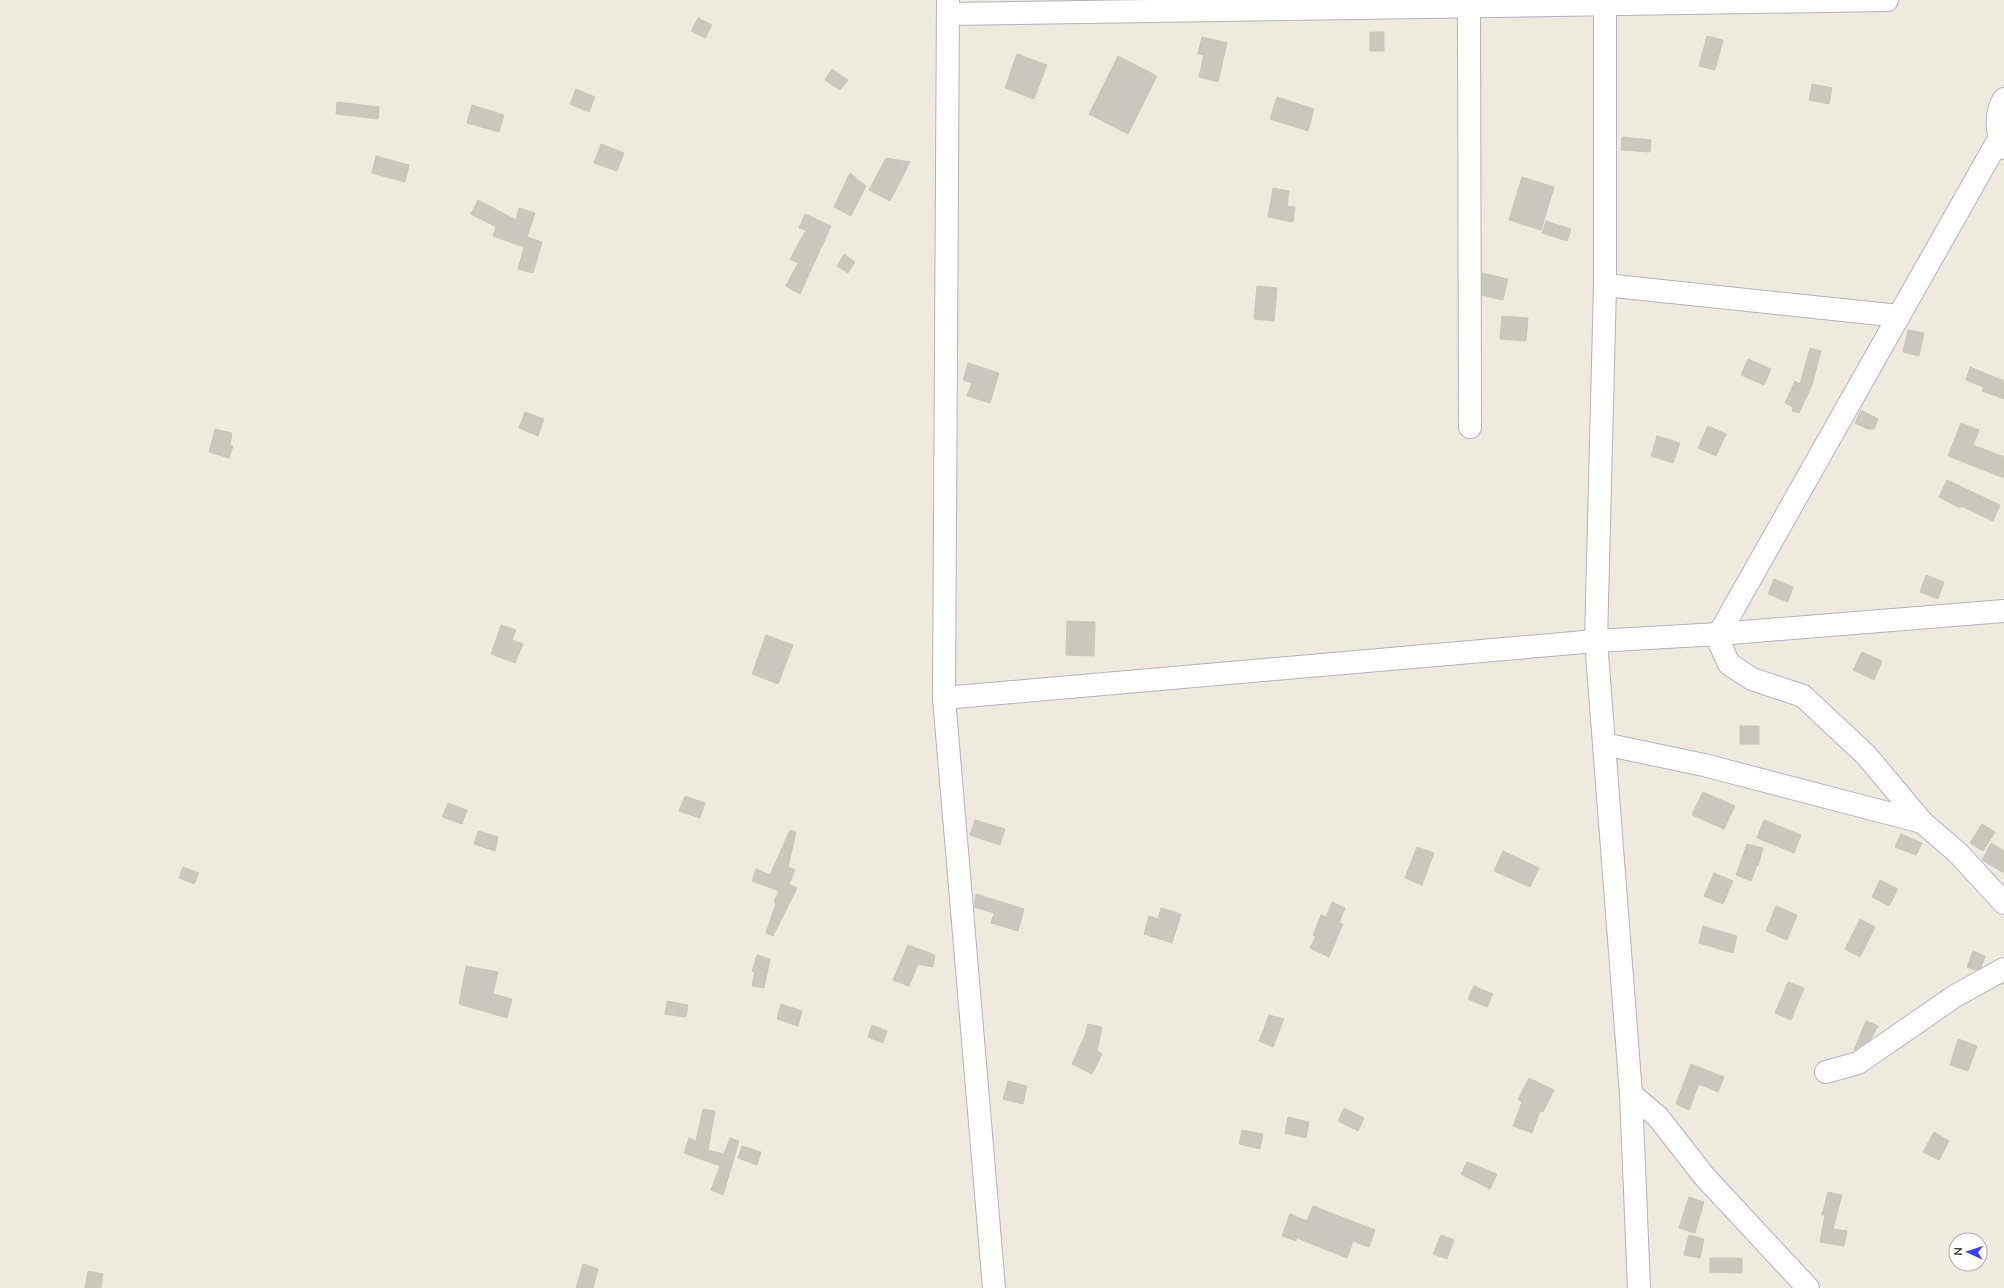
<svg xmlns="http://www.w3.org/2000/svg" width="2004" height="1288" viewBox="0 0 2004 1288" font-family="Mulish,sans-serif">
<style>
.building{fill:#cac7bd;stroke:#cac6b7}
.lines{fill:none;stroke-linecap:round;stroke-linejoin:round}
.minor-casing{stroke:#b2b2c1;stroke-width:24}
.minor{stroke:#fff;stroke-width:22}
</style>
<rect width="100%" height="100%" fill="#efeade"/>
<g class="building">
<path d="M698 18 712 25 705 38 691 31Z"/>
<rect x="1370" y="32" width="14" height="19"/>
<path d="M1707 36 1723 40 1715 70 1699 66Z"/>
<path d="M1202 37 1227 43 1218 82 1199 77 1204 55 1198 54Z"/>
<path d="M1017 54 1047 65 1034 99 1005 88Z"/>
<path d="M1118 56 1157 76 1128 134 1089 114Z"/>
<path d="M832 69 848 80 840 90 825 80Z"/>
<path d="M1812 84 1832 88 1829 104 1809 100Z"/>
<path d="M576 89 595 97 589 112 570 104Z"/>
<path d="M1277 97 1314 109 1308 131 1270 119Z"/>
<path d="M337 102 379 107 378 119 336 114Z"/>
<path d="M472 105 504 115 499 132 467 123Z"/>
<path d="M1622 137 1651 140 1650 152 1621 150Z"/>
<path d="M601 144 624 153 617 171 594 163Z"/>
<path d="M376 156 409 165 405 182 372 173Z"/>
<path d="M886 158 910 162 890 201 869 190Z"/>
<path d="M850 173 866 186 851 216 834 207Z"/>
<path d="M1522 177 1554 187 1541 230 1509 220Z"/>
<path d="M1273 188 1289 191 1287 206 1295 207 1293 222 1268 217Z"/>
<path d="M478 200 516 220 519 208 535 213 527 237 542 242 533 273 518 269 526 241 524 247 493 236 496 227 471 214Z"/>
<path d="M805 214 831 226 800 294 786 286 798 263 790 259 806 230 799 228Z"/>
<path d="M1546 221 1571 229 1567 241 1542 233Z"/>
<path d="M844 254 855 262 848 273 837 266Z"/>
<path d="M1482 273 1508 279 1503 300 1482 295Z"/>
<path d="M1257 286 1277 288 1274 321 1254 319Z"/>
<path d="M1502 316 1528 318 1526 341 1500 339Z"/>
<path d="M1908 330 1924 333 1919 356 1903 352Z"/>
<path d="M1810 348 1821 351 1812 385 1799 413 1792 411 1793 407 1785 403 1795 381 1800 384Z"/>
<path d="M1748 359 1771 369 1764 385 1741 375Z"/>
<path d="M968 363 999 373 990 403 967 396 972 383 963 380Z"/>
<path d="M1970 367 2004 381V399L1982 391 1984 387 1966 380Z"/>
<path d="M1861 410 1878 419 1874 429H1868L1855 423Z"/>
<path d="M525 412 544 419 538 436 519 428Z"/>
<path d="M1961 423 1979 430 1973 445 2004 457V478L1948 456Z"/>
<path d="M1708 426 1726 434 1716 456 1698 448Z"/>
<path d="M215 429 232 433 230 445 233 446 229 458 209 452Z"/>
<path d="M1657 436 1680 443 1673 463 1651 456Z"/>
<path d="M1947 480 2000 505 1993 521 1961 506 1960 508 1939 497Z"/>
<path d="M1926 575 1944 582 1938 599 1920 592Z"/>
<path d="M1774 579 1793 587 1788 602 1768 594Z"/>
<path d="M1067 621 1095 622 1094 656 1066 655Z"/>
<path d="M501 625 516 630 512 640 523 644 515 663 491 654Z"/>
<path d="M766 635 793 645 778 684 752 674Z"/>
<path d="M1862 652 1882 661 1874 680 1853 670Z"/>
<rect x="1740" y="726" width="19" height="18"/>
<path d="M1703 792 1735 806 1724 829 1692 815Z"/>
<path d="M685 796 705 803 700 818 679 811Z"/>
<path d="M448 803 467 810 462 824 442 817Z"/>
<path d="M975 820 1005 829 1000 845 970 835Z"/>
<path d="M1764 820 1801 835 1794 853 1757 838Z"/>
<path d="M1982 824 1995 832 1983 851 1970 843Z"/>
<path d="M790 830 796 832 788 867 795 870 789 884 797 888 773 936 766 933 776 903 774 901 779 891 752 881 756 869 770 875Z"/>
<path d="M478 831 498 837 495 851 474 844Z"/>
<path d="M1901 834 1922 843 1916 855 1895 847Z"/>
<path d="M1991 843 2004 851V873L1982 860Z"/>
<path d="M1747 844 1763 848 1758 866 1757 865 1751 881 1736 875Z"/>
<path d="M1417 847 1434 853 1422 885 1405 878Z"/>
<path d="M1503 851 1539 868 1530 887 1494 871Z"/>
<path d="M183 867 199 873 194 884 179 878Z"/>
<path d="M1714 873 1733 881 1723 904 1704 896Z"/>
<path d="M1880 880 1898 889 1889 906 1872 897Z"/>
<path d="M976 894 1024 909 1018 931 991 923 994 913 974 907Z"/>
<path d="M1332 902 1345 908 1339 923 1343 924 1329 957 1310 948 1316 936 1313 935 1321 915 1326 917Z"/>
<path d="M1776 906 1797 915 1787 940 1766 931Z"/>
<path d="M1161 908 1181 914 1172 943 1144 934 1149 916 1158 919Z"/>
<path d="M1860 919 1875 927 1860 957 1845 949Z"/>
<path d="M1703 926 1737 936 1733 953 1699 943Z"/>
<path d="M908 945 935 955 933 967 918 964 909 986 893 980Z"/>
<path d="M1973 951 1985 956 1981 968 1975 970 1967 967Z"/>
<path d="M757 955 770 959 764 988 752 986 755 972 752 971Z"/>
<path d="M466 966 498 972 493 994 512 999 507 1018 459 1004Z"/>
<path d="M1788 982 1804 988 1791 1020 1775 1013Z"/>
<path d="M1474 986 1493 994 1487 1007 1468 999Z"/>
<path d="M667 1001 688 1005 686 1017 665 1014Z"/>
<path d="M781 1004 802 1011 798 1026 777 1019Z"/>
<path d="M1269 1015 1284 1019 1273 1047 1259 1041Z"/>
<path d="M1866 1021 1878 1026 1871 1039 1854 1050Z"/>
<path d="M1088 1024 1102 1027 1097 1051 1102 1054 1092 1074 1072 1064 1085 1035Z"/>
<path d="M872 1025 887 1031 883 1043 868 1037Z"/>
<path d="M1958 1039 1977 1046 1968 1071 1950 1065Z"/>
<path d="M1691 1064 1724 1077 1718 1092 1699 1084 1689 1110 1676 1104Z"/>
<path d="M1529 1078 1554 1090 1543 1112 1540 1111 1532 1133 1513 1126 1522 1102 1518 1099Z"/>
<path d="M1008 1081 1027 1086 1023 1104 1003 1099Z"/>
<path d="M1344 1108 1364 1118 1358 1131 1338 1121Z"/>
<path d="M703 1109 715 1111 708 1150 724 1154 730 1138 739 1141 723 1195 711 1190 720 1166 684 1153 689 1138 696 1141Z"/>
<path d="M1288 1117 1309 1122 1306 1138 1285 1133Z"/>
<path d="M1242 1130 1263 1134 1260 1149 1239 1144Z"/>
<path d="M1934 1132 1949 1141 1939 1160 1923 1152Z"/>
<path d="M742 1146 761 1152 757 1165 738 1158Z"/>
<path d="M1467 1162 1497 1174 1490 1189 1461 1174Z"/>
<path d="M1828 1192 1842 1195 1833 1229 1847 1231 1844 1246 1820 1242 1825 1215H1822Z"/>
<path d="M1689 1197 1704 1202 1695 1233 1679 1228Z"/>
<path d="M1313 1206 1375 1230 1369 1247 1353 1241 1347 1258 1297 1238 1296 1241 1282 1236 1290 1214 1307 1221Z"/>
<path d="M1441 1235 1454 1240 1447 1259 1433 1254Z"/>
<path d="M1689 1235 1704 1239 1700 1258 1684 1255Z"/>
<path d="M1710 1258H1742V1273L1710 1272Z"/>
<path d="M583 1264 598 1269 593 1288H576Z"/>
<path d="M88 1271 103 1274 101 1288H85Z"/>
</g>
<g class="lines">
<defs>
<g id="minor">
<path d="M948 0 944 698 994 1288"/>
<path d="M1605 0V285L1596 641 1631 1094 1639 1288"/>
<path d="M1469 6 1470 427"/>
<path d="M948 14 1887 0"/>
<path d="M2004 99C1995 113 1996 134 2004 148"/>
<path d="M1605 285 1899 316"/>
<path d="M944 698 1596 641 1719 634 2004 611"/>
<path d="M1604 744 1704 765 1922 822 1958 853 2004 903"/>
<path d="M1922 822 1866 755 1803 696 1752 679 1729 664 1720 644 1719 634 1999 139"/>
<path d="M1826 1072 1858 1063 1955 996 2004 969"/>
<path d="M1631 1094 1658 1117 1704 1176 1808 1288"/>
</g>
</defs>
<use href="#minor" class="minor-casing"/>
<use href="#minor" class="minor"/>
</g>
<g transform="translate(1968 1252) rotate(273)"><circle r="19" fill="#ffffff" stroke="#ababab"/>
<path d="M0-3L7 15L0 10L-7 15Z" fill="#3a42ff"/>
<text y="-6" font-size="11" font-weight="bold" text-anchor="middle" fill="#2c2c2c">N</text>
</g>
</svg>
